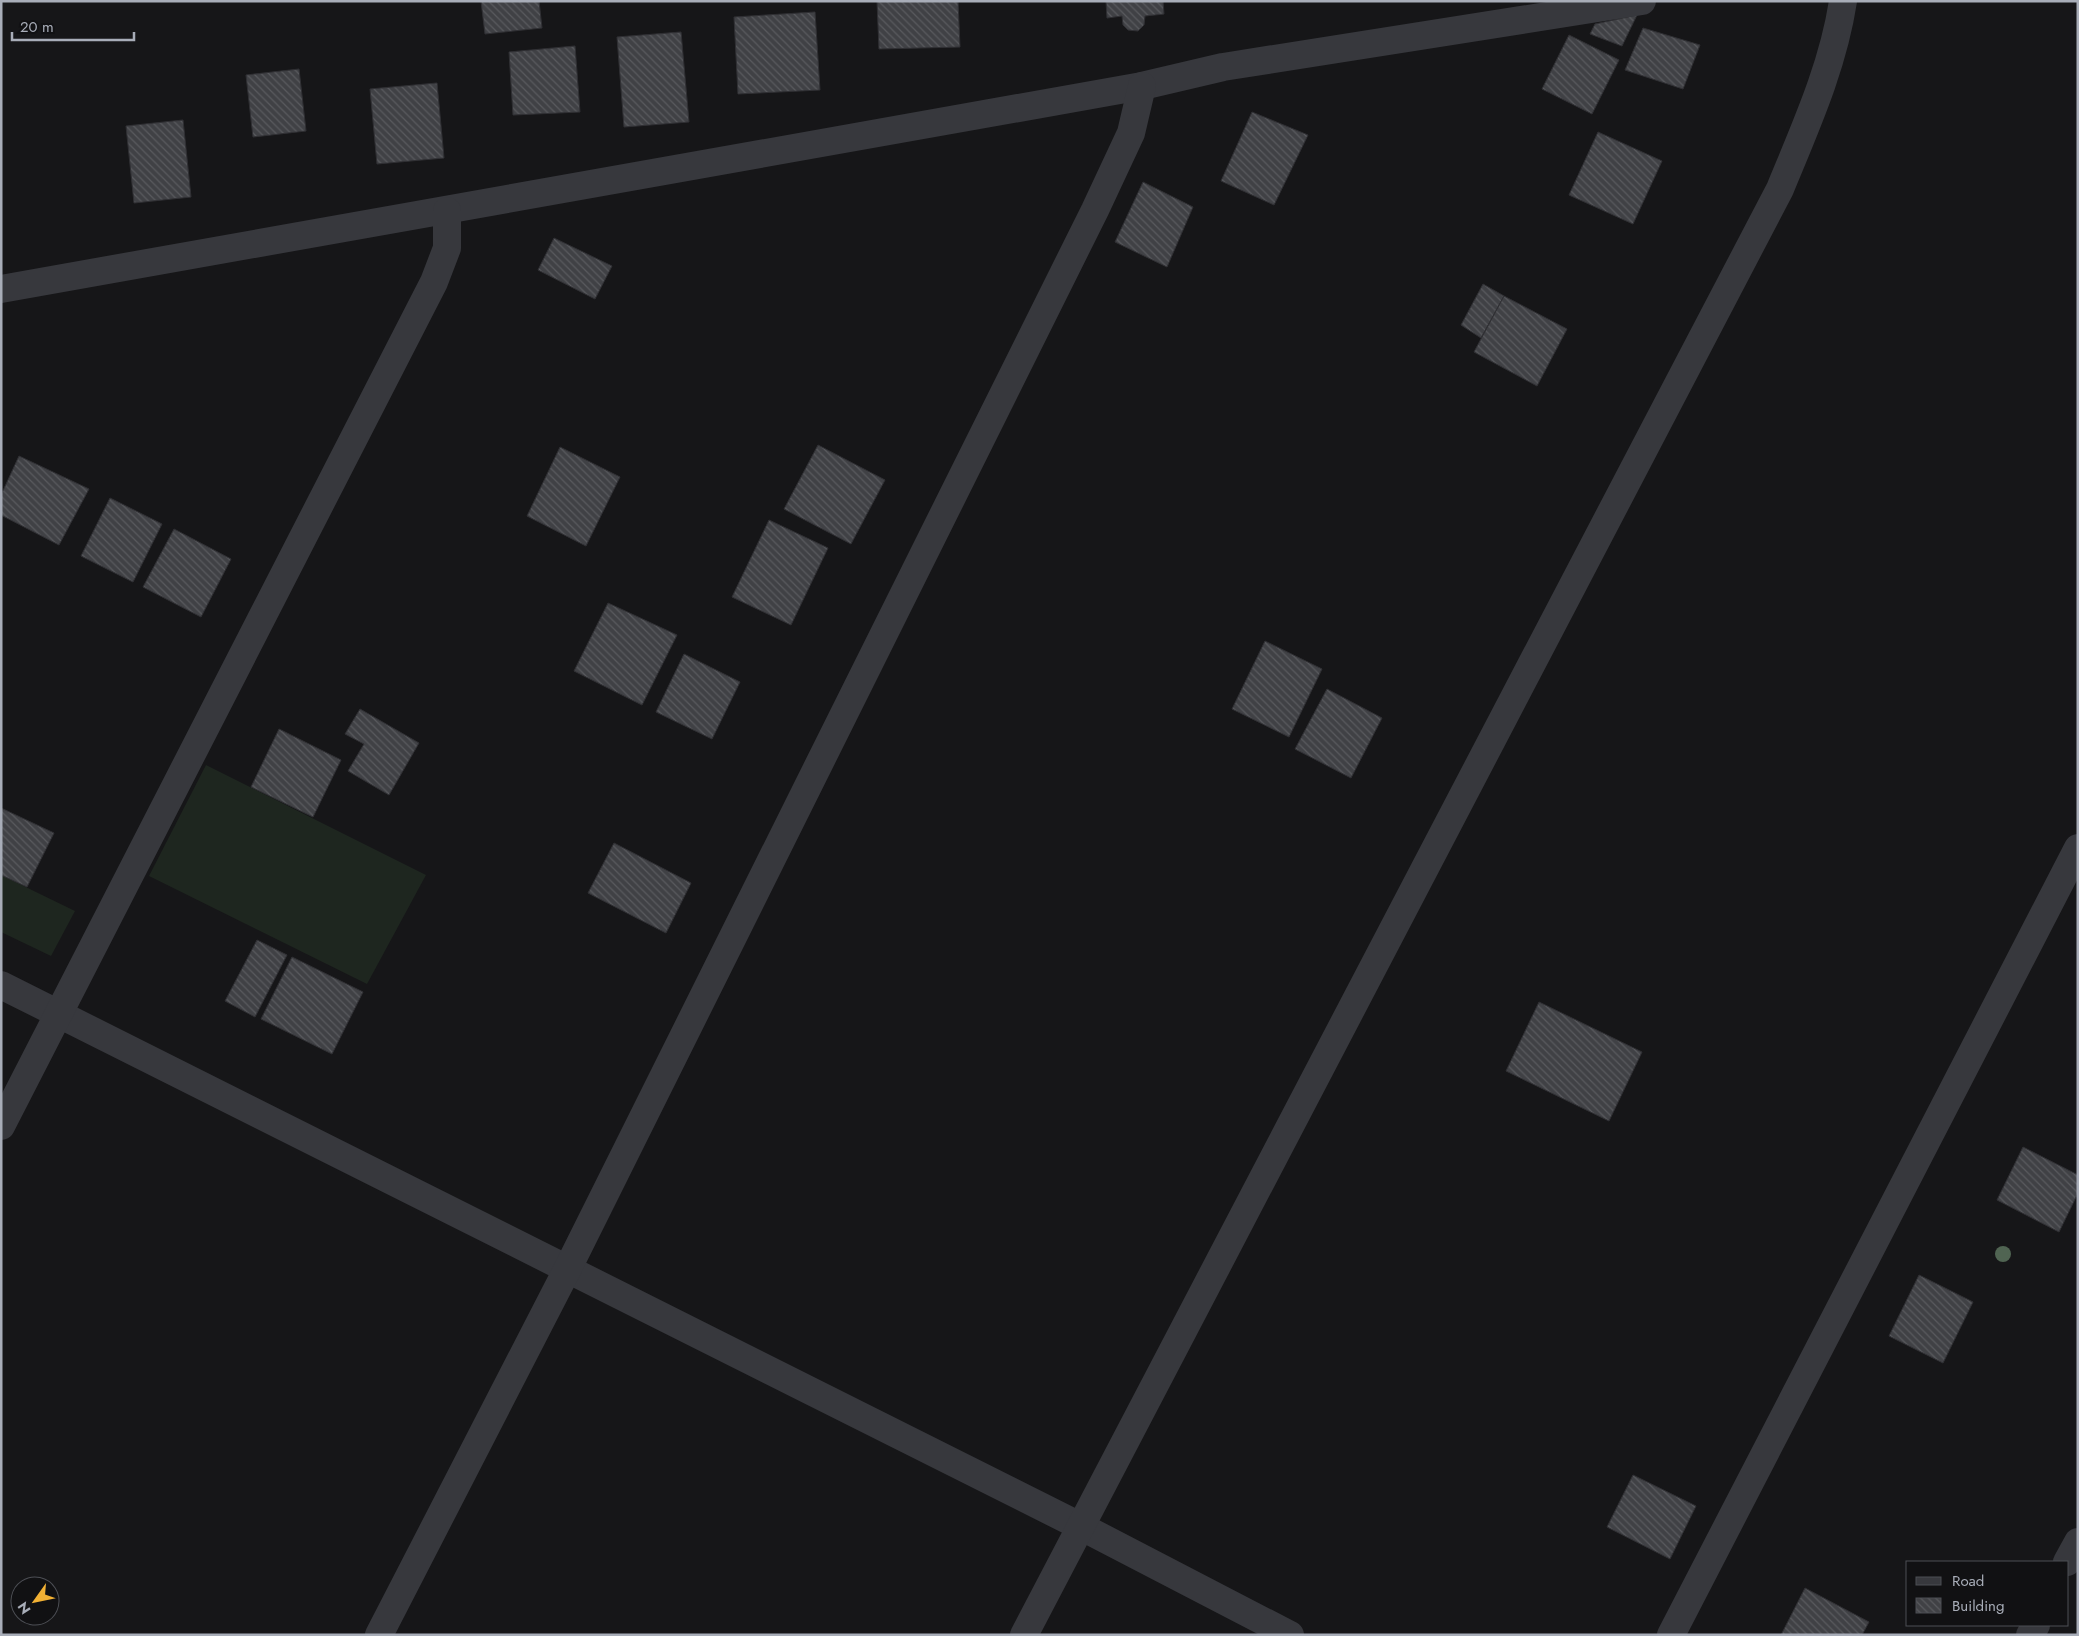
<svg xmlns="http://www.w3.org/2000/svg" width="2079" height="1636" viewBox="0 0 2079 1636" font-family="Jost,sans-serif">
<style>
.grass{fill:#1e261f}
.building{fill:url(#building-back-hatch);stroke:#303034}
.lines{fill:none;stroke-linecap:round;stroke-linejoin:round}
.street{stroke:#37383d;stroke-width:28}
.tree{fill:#506452}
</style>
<defs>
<pattern id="building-back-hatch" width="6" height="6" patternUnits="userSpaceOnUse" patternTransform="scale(1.25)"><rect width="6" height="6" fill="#404145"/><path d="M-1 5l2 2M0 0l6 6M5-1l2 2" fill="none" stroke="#595a5e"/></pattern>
</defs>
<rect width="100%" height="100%" fill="#161618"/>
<g class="grass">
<path d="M206 765 426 875 367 984 149 876Z"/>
<path d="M1 875 75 911 51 956 1 932Z"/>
</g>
<g class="building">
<path d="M481 1H539L542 28 485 34Z"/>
<path d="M877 1H958L960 47 879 49Z"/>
<path d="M1106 1H1163L1164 14 1145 16 1144 25 1138 31 1128 30 1123 25 1122 16 1107 18Z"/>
<path d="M815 12 820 90 738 94 734 17Z"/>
<path d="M1637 15 1622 46 1590 34 1595 24Z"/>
<path d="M1643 28 1700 45 1683 89 1625 70Z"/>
<path d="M681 32 689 122 624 127 617 37Z"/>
<path d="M1569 35 1619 60 1592 114 1542 89Z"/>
<path d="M575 46 580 112 513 115 509 52Z"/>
<path d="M299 69 306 131 253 137 246 75Z"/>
<path d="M437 83 444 158 377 164 370 89Z"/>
<path d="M1252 112 1308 135 1274 205 1221 181Z"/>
<path d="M183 120 191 197 134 203 126 126Z"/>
<path d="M1598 132 1662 161 1633 224 1569 195Z"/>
<path d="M1143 182 1193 207 1167 267 1115 242Z"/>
<path d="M554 238 612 266 595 299 538 270Z"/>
<path d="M1483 284 1504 296 1481 338 1461 325Z"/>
<path d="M1504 296 1567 329 1537 386 1474 352Z"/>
<path d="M818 445 885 480 851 544 784 509Z"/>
<path d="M560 447 620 477 586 546 527 516Z"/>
<path d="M19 456 89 489 59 545 1 515V495Z"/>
<path d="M110 498 162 524 133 582 81 556Z"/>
<path d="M769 520 828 548 791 625 732 597Z"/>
<path d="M174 529 231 559 201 617 143 587Z"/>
<path d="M608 603 677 635 642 705 574 671Z"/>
<path d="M1265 641 1322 669 1289 737 1232 709Z"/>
<path d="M684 654 740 682 712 739 656 712Z"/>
<path d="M1327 689 1382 718 1351 778 1295 749Z"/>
<path d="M360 709 419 743 389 795 348 771 364 744 345 734Z"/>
<path d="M279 729 341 760 313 817 251 787Z"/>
<path d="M1 808 54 833 27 887 1 875Z"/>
<path d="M614 843 691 883 666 933 588 893Z"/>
<path d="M257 940 287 955 255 1017 225 1001Z"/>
<path d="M292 957 363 992 332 1054 261 1019Z"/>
<path d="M1539 1002 1642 1052 1609 1121 1506 1071Z"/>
<path d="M2023 1147 2078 1175V1193L2059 1232 1997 1200Z"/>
<path d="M1919 1275 1973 1302 1943 1363 1889 1336Z"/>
<path d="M1633 1475 1696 1506 1670 1559 1607 1527Z"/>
<path d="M1805 1588 1869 1622 1862 1635H1781Z"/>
</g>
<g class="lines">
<g class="street">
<path d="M1 289 1142 86 1223 67 1642 1"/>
<path d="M1 985 1080 1526 1290 1635"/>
<path d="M1 1126 434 282 447 248V211"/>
<path d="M2067 1562 2078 1542"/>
<path d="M379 1635 568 1268 1095 210 1131 133 1142 86"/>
<path d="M1024 1635 1780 189C1805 128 1833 67 1843 1"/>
<path d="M1671 1635 2078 848"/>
<path d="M2030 1635 2036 1625"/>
</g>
</g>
<circle class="tree" cx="2003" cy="1254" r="8"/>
<rect width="2079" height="1636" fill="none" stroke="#a8adb8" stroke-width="5"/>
<rect x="1906" y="1561" width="162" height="65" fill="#111113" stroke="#4d4f55"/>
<rect x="1916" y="1577" width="25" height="8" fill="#37383d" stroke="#4d4f55"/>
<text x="1952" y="1586" font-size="15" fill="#a8adb8">Road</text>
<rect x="1916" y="1598" width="25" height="15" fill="url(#building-back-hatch)" stroke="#4d4f55"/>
<text x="1952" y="1611" font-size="15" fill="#a8adb8">Building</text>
<g transform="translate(35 1601) rotate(237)"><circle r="24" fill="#111113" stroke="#4d4f55"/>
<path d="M0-4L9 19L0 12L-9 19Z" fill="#f2b134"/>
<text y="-8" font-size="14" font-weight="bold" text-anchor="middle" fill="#a8adb8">N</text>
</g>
<path d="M12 32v8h122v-8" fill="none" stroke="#a8adb8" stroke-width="2.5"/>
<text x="20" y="32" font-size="15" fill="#a8adb8" stroke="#111113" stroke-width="4" paint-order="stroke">20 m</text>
</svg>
